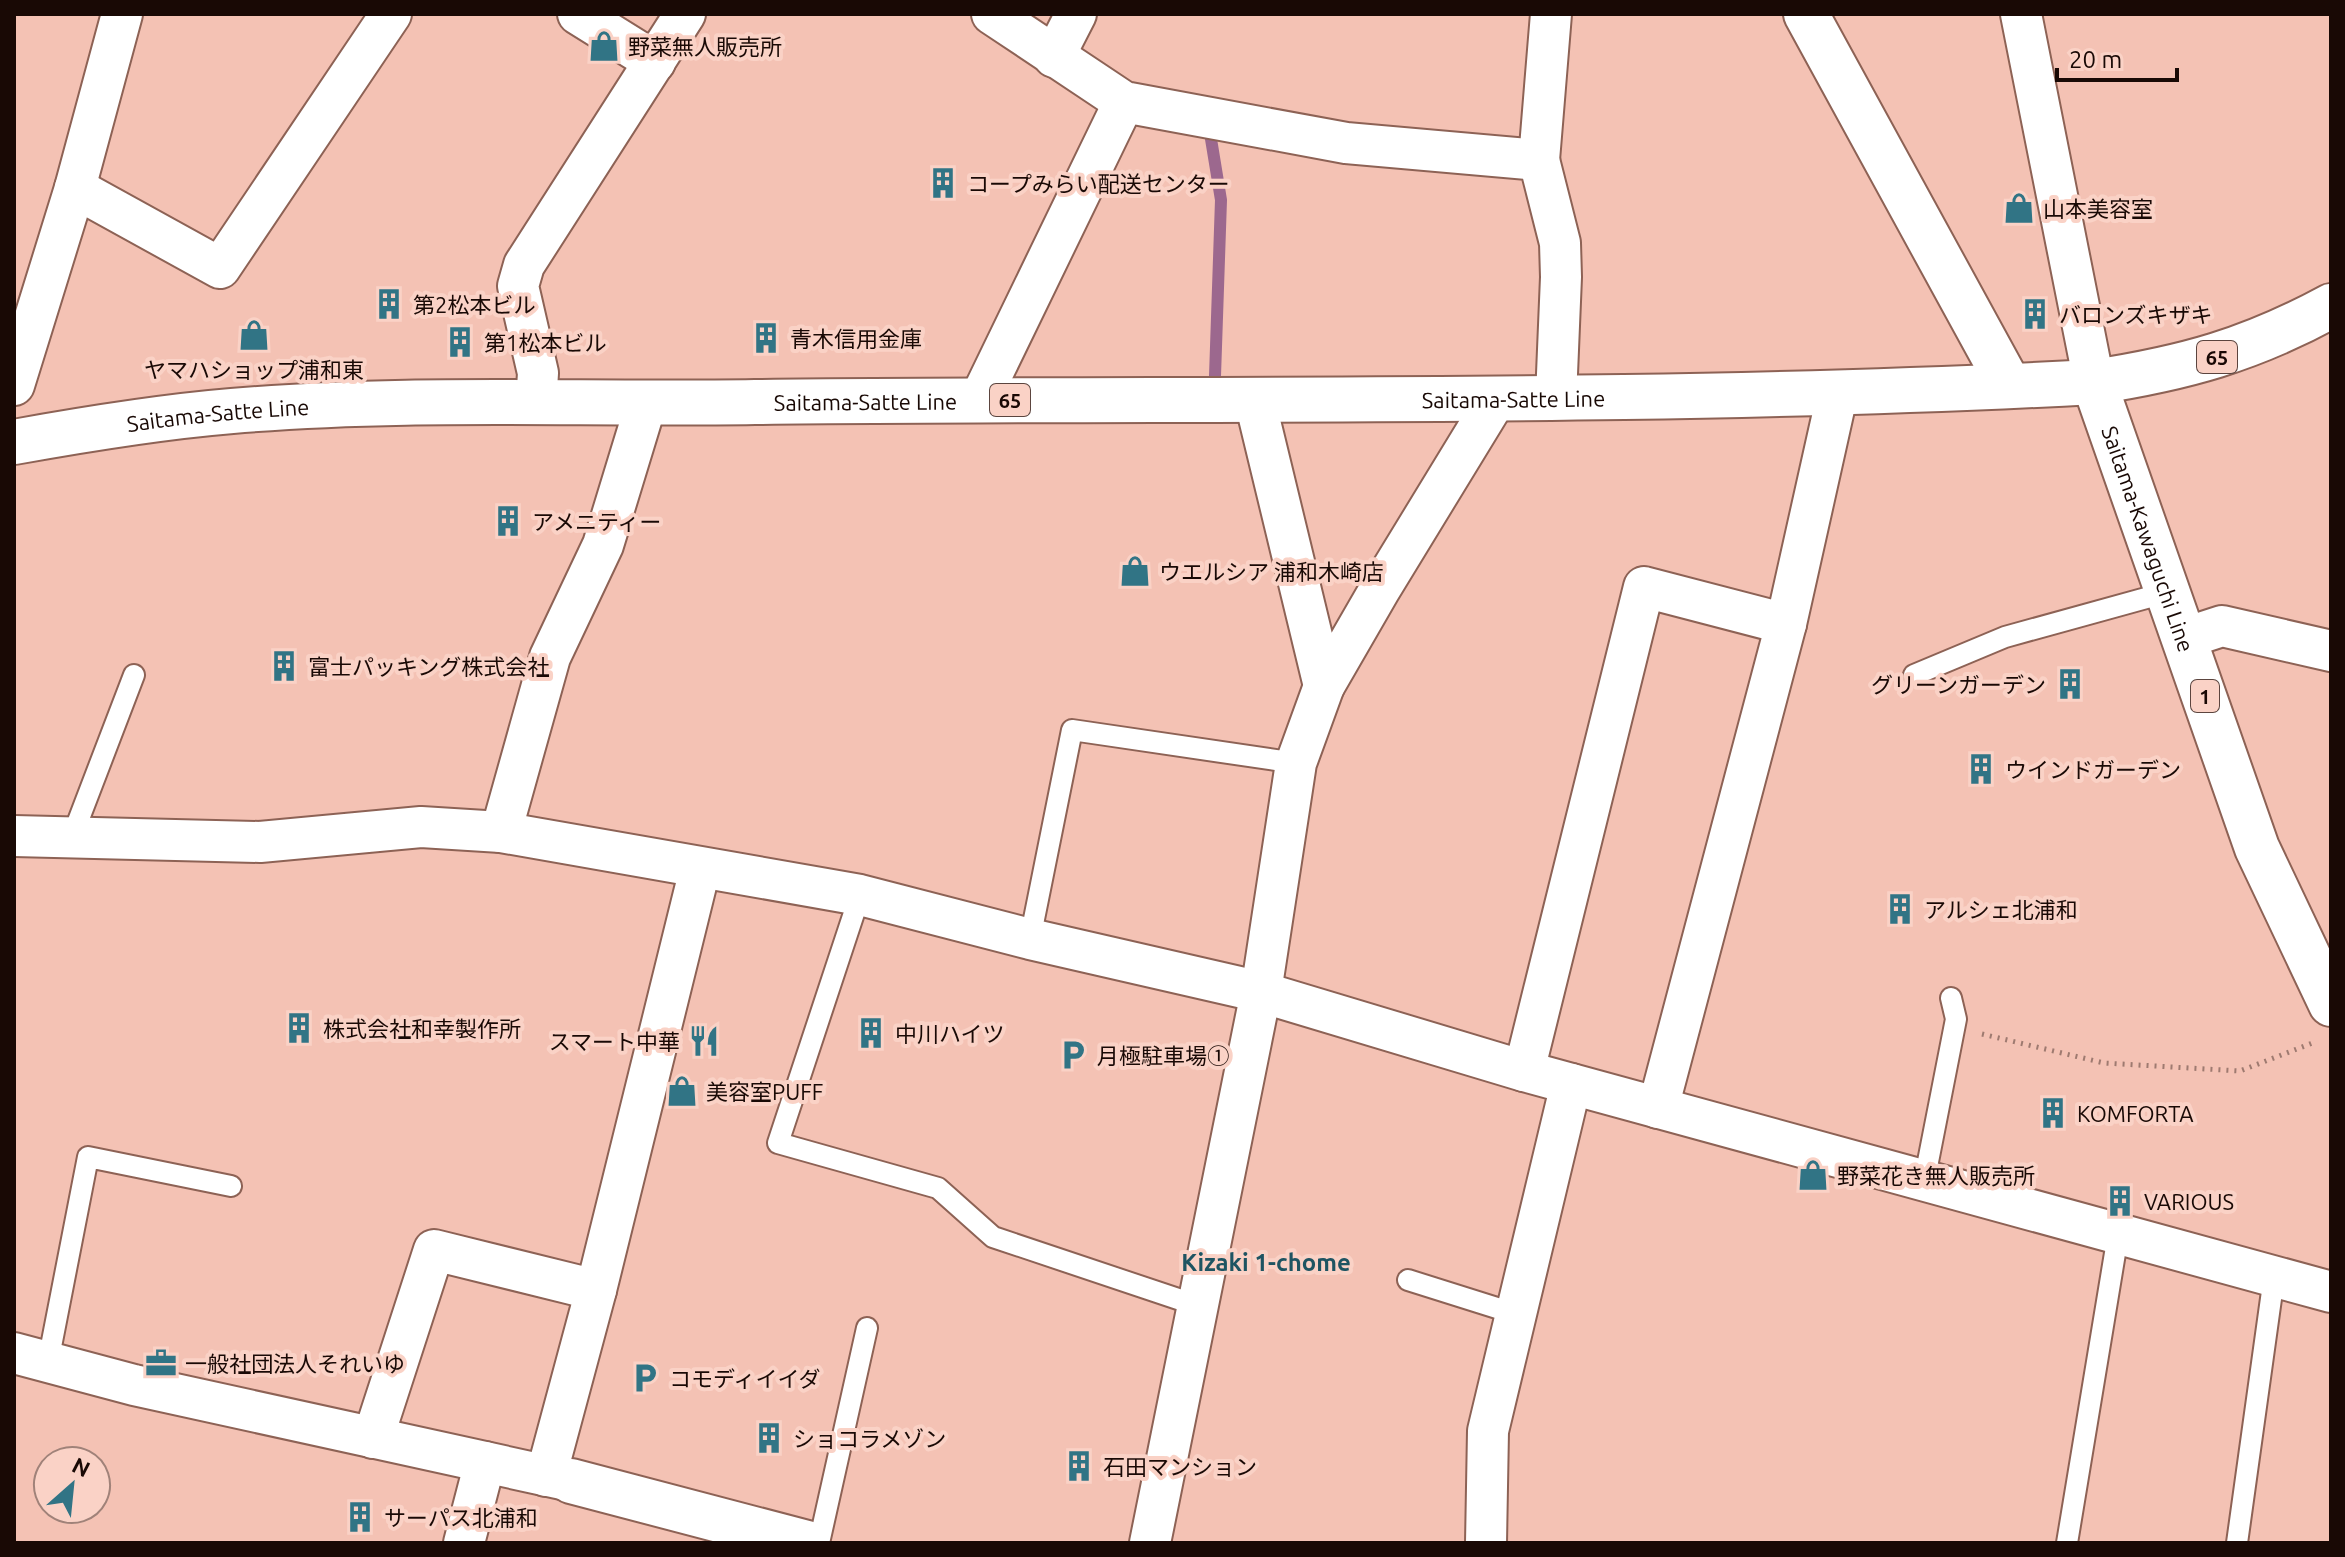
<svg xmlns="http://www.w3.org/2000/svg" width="2345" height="1557" viewBox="0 0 2345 1557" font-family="Ubuntu,'Noto Sans JP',sans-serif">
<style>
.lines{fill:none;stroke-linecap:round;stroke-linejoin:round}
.stream{stroke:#9c688e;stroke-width:12}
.lane-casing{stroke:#8d6255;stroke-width:24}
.street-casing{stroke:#8d6255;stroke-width:44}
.secondary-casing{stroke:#8d6255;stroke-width:48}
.primary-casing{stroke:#8d6255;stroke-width:48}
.path{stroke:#9e7a70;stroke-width:5;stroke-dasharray:2 6;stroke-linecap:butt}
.lane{stroke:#fff;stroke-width:20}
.street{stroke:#fff;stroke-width:40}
.secondary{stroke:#fff;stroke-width:44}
.primary{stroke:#fff;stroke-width:44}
.labels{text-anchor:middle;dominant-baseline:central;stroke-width:8;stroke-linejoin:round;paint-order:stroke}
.shield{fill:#fad2c6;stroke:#5c453f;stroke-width:2}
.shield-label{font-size:20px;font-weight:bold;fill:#190905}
.poi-label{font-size:22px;fill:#190905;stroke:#fad2c6;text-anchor:start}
.street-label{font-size:22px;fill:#190905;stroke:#fad2c6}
.neighbourhood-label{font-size:24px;font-weight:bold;fill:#1e5462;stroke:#fad2c6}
</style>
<rect width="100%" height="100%" fill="#f4c2b4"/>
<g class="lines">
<path class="stream" d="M1211 139 1221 200 1215 376"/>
<defs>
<g id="lane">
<path d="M1914 675 2005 637 2168 592"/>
<path d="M72 837 134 675"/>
<path d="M860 895 778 1143 938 1188 993 1237 1199 1306"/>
<path d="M1030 939 1072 730 1296 763"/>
<path d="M1924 1182 1956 1019 1951 998"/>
<path d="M1408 1280 1516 1314"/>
<path d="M48 1362 88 1157 231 1186"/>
<path d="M819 1543 867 1328"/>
<path d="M2067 1543 2118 1235"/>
<path d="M2237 1543 2274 1277"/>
</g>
<g id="street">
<path d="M578 14 655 62"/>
<path d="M992 14 1124 102 1346 143 1539 160 1560 243 1561 277 1556 398"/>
<path d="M2021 14 2094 382"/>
<path d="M1054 57 1076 14"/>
<path d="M1539 160 1551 14"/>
<path d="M75 188 220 268 391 14"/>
<path d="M14 385 75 188 122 14"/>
<path d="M980 399 1124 102"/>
<path d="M1255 401 1324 686 1380 589 1496 399"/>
<path d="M536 404 538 373 518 286 524 265 685 14"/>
<path d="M2185 638 2222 626 2331 651"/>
<path d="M501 832 550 657 603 545 646 404"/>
<path d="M14 836 260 842 421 827 501 832 860 895 1030 939 1261 992 1524 1071 2331 1292"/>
<path d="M1524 1071 1644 587 1786 624"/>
<path d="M1658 1108 1786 624 1838 391"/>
<path d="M14 1353 134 1385 571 1481"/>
<path d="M373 1438 434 1250 596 1290"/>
<path d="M546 1476 596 1290 700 869"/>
<path d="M464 1543 485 1462"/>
<path d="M1150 1543 1261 992 1296 763 1324 686"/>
<path d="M1486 1543 1488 1431 1571 1084"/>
</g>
<path id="secondary" d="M571 1481 807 1543"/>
<g id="primary">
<path d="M1806 14 2009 385"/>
<path id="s1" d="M2094 382 2257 848 2331 1004"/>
<path id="s2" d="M14 442C86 429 159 417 232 411 405 396 581 405 755 402 1201 397 1648 406 2094 382 2185 368 2250 350 2331 306"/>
</g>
</defs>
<use href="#lane" class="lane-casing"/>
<use href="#street" class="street-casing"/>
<use href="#secondary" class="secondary-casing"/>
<use href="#primary" class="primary-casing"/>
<path class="path" d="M1982 1034 2104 1063 2240 1071 2315 1042"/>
<use href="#lane" class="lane"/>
<use href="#street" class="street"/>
<use href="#secondary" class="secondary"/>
<use href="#primary" class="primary"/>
</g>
<defs>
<symbol id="shop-bare" viewBox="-9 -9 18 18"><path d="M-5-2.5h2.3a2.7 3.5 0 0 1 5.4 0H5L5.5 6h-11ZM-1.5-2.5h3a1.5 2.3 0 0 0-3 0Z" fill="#317485" stroke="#fad2c6" stroke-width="2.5" paint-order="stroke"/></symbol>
<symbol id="building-bare" viewBox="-9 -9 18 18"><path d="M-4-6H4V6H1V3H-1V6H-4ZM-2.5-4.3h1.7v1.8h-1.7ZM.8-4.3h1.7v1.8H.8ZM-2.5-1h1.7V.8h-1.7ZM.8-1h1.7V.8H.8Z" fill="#317485" stroke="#fad2c6" stroke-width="2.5" paint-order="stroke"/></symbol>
<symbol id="restaurant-bare" viewBox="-9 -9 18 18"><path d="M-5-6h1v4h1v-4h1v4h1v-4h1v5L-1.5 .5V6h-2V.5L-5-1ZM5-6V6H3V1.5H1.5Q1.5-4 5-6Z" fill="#317485" stroke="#fad2c6" stroke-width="2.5" paint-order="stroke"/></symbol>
<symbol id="parking-bare" viewBox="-9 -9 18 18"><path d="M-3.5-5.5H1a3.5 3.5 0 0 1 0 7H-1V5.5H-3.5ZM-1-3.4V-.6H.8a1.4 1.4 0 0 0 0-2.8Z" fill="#317485" stroke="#fad2c6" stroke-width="2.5" paint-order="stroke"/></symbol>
<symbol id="office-bare" viewBox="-9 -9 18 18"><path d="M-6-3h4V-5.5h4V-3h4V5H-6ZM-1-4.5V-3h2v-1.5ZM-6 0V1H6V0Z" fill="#317485" stroke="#fad2c6" stroke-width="2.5" paint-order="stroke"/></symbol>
</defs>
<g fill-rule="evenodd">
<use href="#shop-bare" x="582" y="24" width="44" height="44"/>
<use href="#building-bare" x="921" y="161" width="44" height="44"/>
<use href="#shop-bare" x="1997" y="186" width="44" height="44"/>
<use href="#building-bare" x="367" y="282" width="44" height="44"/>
<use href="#building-bare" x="2013" y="292" width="44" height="44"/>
<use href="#shop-bare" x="232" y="313" width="44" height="44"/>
<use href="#building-bare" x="744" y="316" width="44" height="44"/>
<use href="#building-bare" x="438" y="320" width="44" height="44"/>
<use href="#building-bare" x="486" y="499" width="44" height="44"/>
<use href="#shop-bare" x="1113" y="549" width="44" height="44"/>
<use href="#building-bare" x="262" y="644" width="44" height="44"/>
<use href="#building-bare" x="2048" y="662" width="44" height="44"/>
<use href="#building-bare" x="1959" y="747" width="44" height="44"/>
<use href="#building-bare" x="1878" y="887" width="44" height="44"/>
<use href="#building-bare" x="277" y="1006" width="44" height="44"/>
<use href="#building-bare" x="849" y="1011" width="44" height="44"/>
<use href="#restaurant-bare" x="682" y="1019" width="44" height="44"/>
<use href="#parking-bare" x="1051" y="1033" width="44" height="44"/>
<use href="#shop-bare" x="660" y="1069" width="44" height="44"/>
<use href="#building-bare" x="2031" y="1091" width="44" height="44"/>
<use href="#shop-bare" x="1791" y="1153" width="44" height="44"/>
<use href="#building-bare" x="2098" y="1179" width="44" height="44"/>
<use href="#office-bare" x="139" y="1341" width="44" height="44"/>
<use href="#parking-bare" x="623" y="1356" width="44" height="44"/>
<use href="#building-bare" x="747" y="1416" width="44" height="44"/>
<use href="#building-bare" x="1057" y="1444" width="44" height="44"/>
<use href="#building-bare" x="338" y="1495" width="44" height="44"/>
</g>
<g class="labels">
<g class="shield">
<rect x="2197" y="341" width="40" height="32" rx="6"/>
<rect x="990" y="384" width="40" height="32" rx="6"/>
<rect x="2191" y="680" width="28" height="32" rx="6"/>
</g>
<g class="shield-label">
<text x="2217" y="357">65</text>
<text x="1010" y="400">65</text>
<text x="2205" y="696">1</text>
</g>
<g class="poi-label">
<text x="628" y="46">野菜無人販売所</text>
<text x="967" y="183">コープみらい配送センター</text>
<text x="2043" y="208">山本美容室</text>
<text x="413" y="304">第2松本ビル</text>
<text x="2059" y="314">バロンズキザキ</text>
<text x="790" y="338">青木信用金庫</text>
<text x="484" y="342">第1松本ビル</text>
<text x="254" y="369" text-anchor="middle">ヤマハショップ浦和東</text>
<text x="532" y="521">アメニティー</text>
<text x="1159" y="571">ウエルシア 浦和木崎店</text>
<text x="308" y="666">富士パッキング株式会社</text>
<text x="2046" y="684" text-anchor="end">グリーンガーデン</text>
<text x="2005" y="769">ウインドガーデン</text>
<text x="1924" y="909">アルシェ北浦和</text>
<text x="323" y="1028">株式会社和幸製作所</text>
<text x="895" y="1033">中川ハイツ</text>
<text x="680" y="1041" text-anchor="end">スマート中華</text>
<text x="1097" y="1055">月極駐車場①</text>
<text x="706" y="1091">美容室PUFF</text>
<text x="2077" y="1113">KOMFORTA</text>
<text x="1837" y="1175">野菜花き無人販売所</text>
<text x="2144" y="1201">VARIOUS</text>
<text x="185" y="1363">一般社団法人それいゆ</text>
<text x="669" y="1378">コモディイイダ</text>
<text x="793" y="1438">ショコラメゾン</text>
<text x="1103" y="1466">石田マンション</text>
<text x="384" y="1517">サーパス北浦和</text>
</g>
<g class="street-label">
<text stroke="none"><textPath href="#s2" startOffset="1502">Saitama-Satte Line</textPath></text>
<text stroke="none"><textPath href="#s2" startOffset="854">Saitama-Satte Line</textPath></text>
<text stroke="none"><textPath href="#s2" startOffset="206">Saitama-Satte Line</textPath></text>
<text stroke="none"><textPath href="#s1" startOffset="166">Saitama-Kawaguchi Line</textPath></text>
</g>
<g class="neighbourhood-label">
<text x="1266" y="1262">Kizaki 1-chome</text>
</g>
</g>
<rect width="2345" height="1557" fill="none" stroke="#190905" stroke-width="32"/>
<g transform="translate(72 1485) rotate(27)"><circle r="38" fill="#fad2c6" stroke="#a08279" stroke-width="2"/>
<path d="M0-6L14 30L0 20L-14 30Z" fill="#317485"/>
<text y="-12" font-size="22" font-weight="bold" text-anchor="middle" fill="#190905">N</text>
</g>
<path d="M2057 68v12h120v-12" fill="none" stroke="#190905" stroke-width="4"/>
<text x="2069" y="68" font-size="24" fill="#190905" stroke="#fad2c6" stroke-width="6" paint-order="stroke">20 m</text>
</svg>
